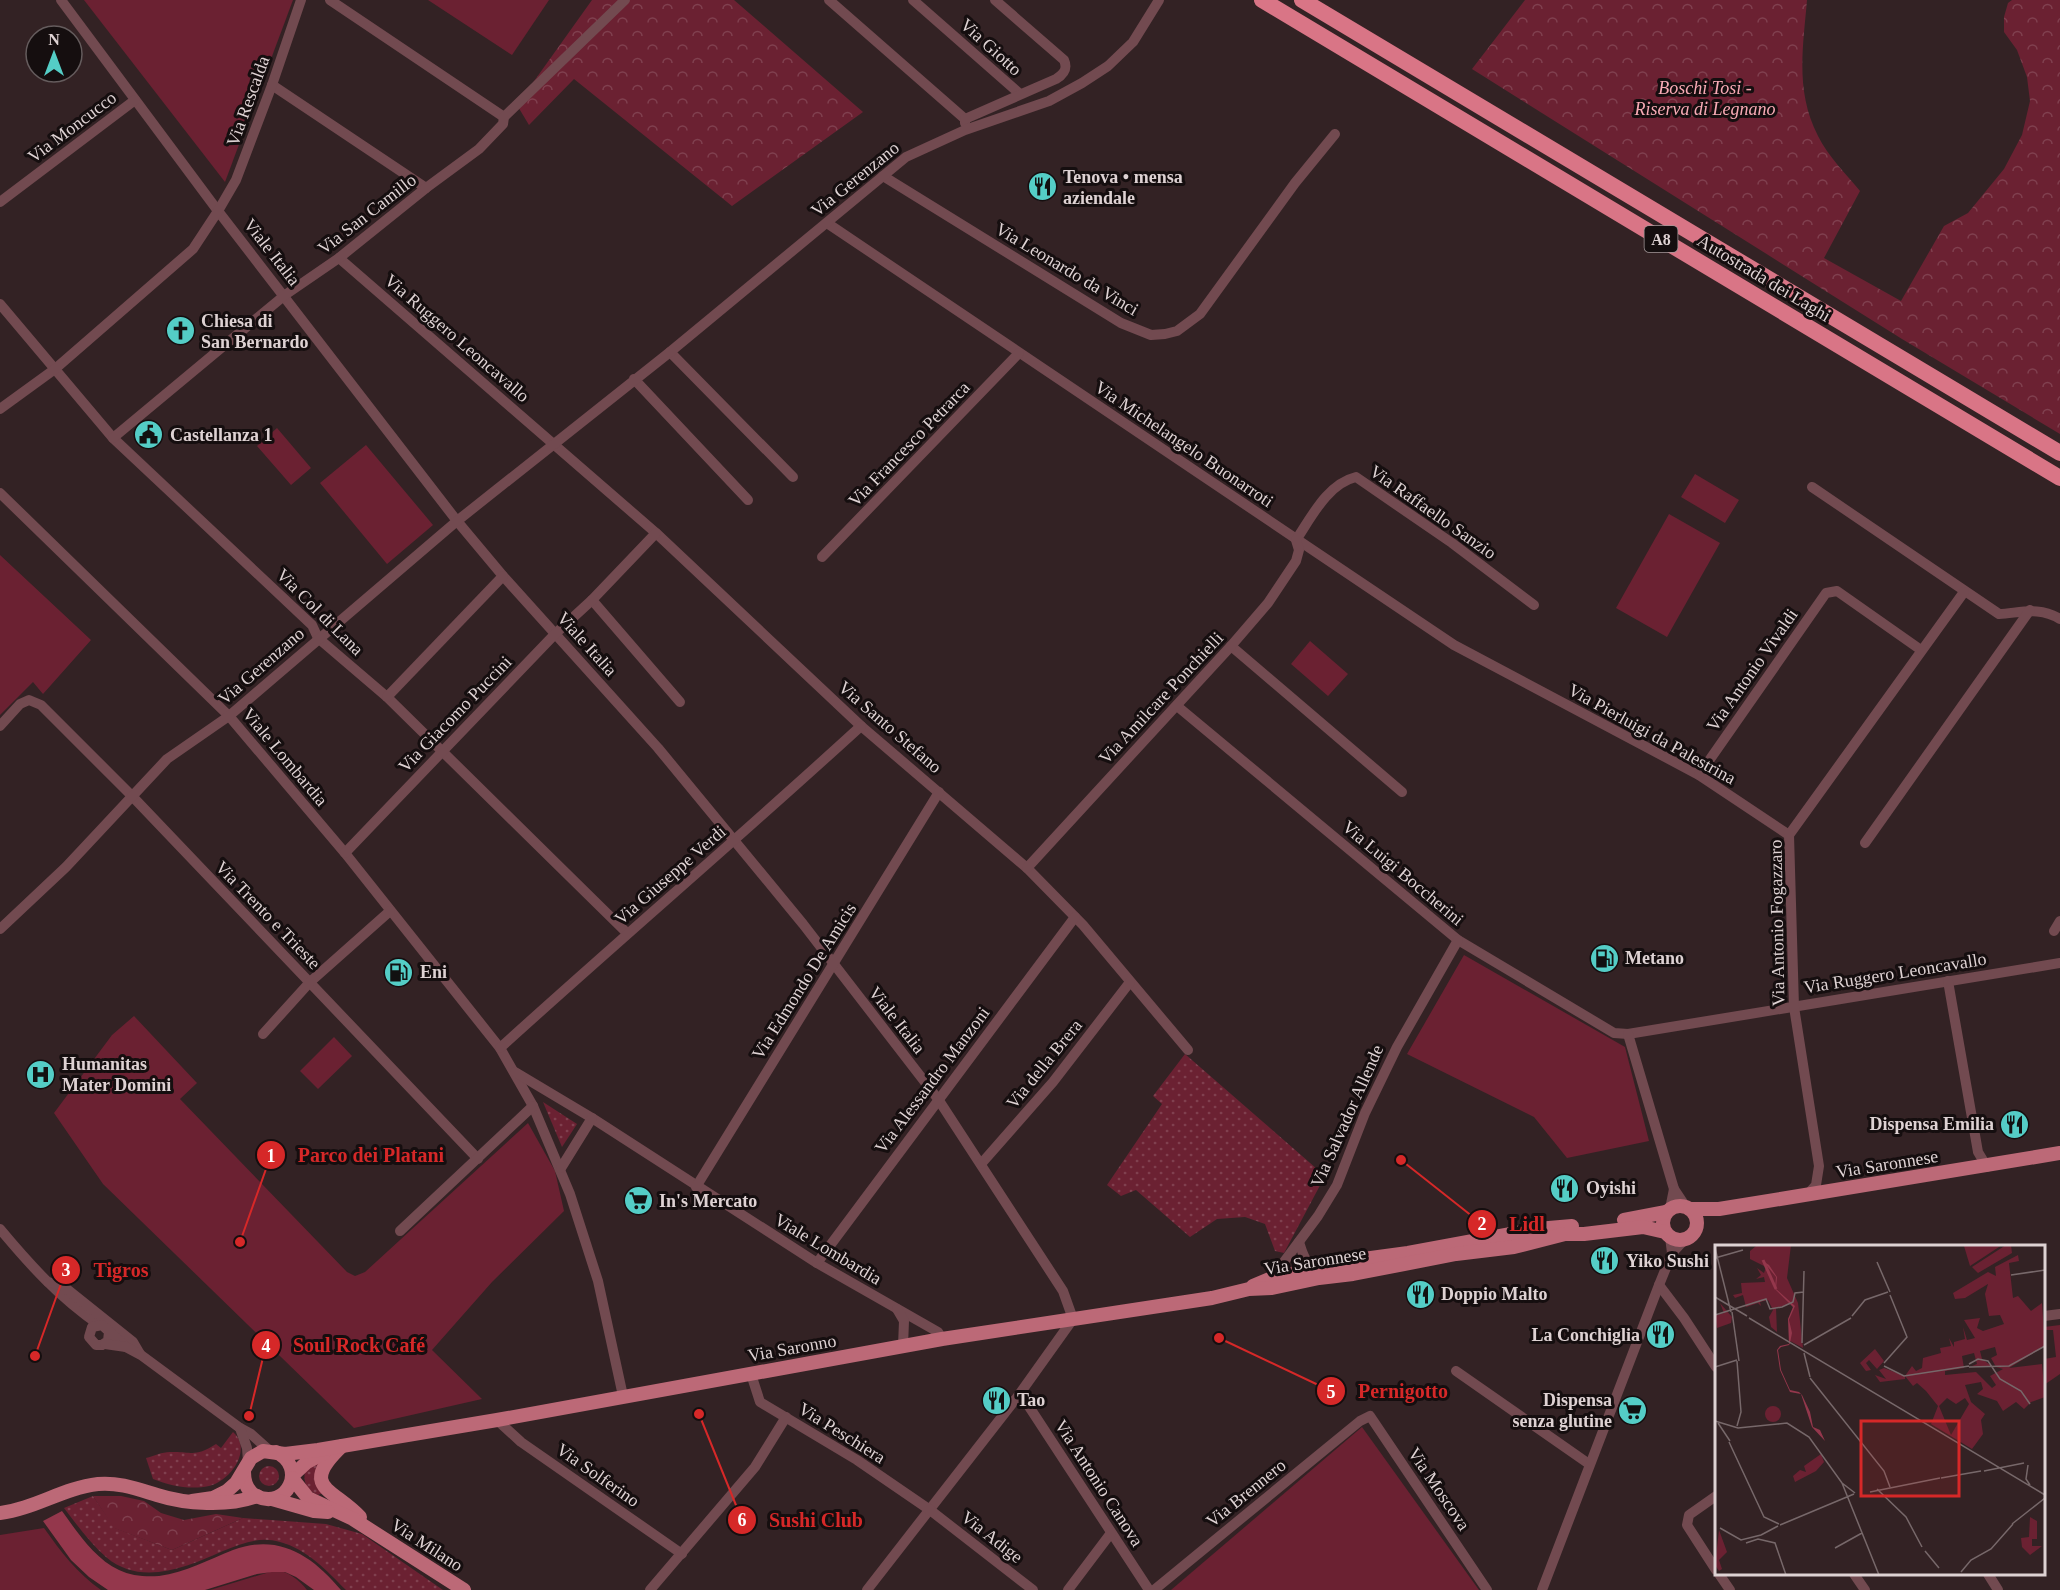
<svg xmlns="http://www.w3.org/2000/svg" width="2060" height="1590" viewBox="0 0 2060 1590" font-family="'Times New Roman',serif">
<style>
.grass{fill:url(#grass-dots)}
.forest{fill:url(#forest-crowns)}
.green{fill:#6b2132}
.water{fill:#94374c}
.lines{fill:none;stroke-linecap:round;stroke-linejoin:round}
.minor{stroke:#724a50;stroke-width:10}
.major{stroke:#bc6977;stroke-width:14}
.highway{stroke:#d97586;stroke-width:16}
.labels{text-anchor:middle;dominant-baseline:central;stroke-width:6;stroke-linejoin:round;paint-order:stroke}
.shield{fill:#150e0f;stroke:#a29798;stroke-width:1.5}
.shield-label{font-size:16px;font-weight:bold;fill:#ded2d3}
.street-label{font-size:18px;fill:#ded2d3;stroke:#150e0f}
.park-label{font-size:18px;font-style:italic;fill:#f8aab5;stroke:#150e0f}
.poi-label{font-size:18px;font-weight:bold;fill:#ded2d3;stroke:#150e0f;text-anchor:start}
.inset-river{fill:none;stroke:#94374c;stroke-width:3}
.inset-road{fill:none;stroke:#77686a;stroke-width:1.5}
.view{fill:#d62828;fill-opacity:0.15;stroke:#d62828;stroke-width:3}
.inset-edge{fill:none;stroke:#ded2d3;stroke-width:3}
.leader{fill:none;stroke:#d62828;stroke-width:2}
.callout-dot{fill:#d62828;stroke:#150e0f;stroke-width:2}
.mark-label{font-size:18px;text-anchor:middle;font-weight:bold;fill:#fff}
.callout-label{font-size:20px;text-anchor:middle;font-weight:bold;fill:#d62828;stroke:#150e0f;stroke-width:6;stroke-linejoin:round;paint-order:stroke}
</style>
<defs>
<pattern id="grass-dots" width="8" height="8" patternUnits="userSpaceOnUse" patternTransform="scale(1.5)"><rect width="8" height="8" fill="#6b2132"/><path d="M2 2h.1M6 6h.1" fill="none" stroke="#80404f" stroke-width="1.8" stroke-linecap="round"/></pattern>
<pattern id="forest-crowns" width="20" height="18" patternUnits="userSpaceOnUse" patternTransform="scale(1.5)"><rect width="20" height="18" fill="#6b2132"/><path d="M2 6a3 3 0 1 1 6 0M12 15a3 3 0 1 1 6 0" fill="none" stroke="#80404f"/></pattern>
</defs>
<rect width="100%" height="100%" fill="#332224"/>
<g class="grass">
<path d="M1185 1054 1325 1176 1284 1253 1275 1251 1265 1224 1245 1217 1217 1219 1190 1237 1136 1190 1121 1196 1107 1185 1162 1104 1153 1096Z"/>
<path d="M543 1102 577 1124 562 1147Z"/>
<path d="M233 1432C253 1449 231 1481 209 1486 190 1490 171 1486 153 1479L146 1458C154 1456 162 1452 170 1452 192 1451 194 1458 216 1444L221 1448Z"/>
<path d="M319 1462 316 1471 323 1493 318 1495C306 1490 303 1482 305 1470Z"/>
<circle cx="269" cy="1476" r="10"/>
<path d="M93 1496 115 1528 172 1550 243 1518 326 1524 362 1534 443 1590H346C327 1571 307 1549 280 1542 260 1536 242 1543 223 1551 187 1567 141 1587 106 1557 90 1543 77 1525 64 1508Z"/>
</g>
<g class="forest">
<path d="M592 0H734L863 112 732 206 574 79 529 125 517 105Z"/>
<path d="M1525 0H1807C1803 48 1795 91 1818 136 1828 156 1846 174 1860 191L1824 258 1901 301 1944 226 1968 213 2004 169 2022 135 2030 101 2027 77 2017 50 2004 32V17L2008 3 2012 0H2060V434L1902 339 1472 69Z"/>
<path d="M93 1496H121L144 1501 161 1513 184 1520 216 1514 243 1518 172 1550 114 1528Z"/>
</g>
<g class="green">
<path d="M84 0H293L225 182Z"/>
<path d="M428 0H549L512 55Z"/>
<path d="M277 428 311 468 291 485 257 446Z"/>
<path d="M366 445 433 525 387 564 320 483Z"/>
<path d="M1695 474 1739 500 1725 523 1681 497Z"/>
<path d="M1669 514 1720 543 1667 637 1616 608Z"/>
<path d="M0 555 91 640 43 694 33 682 0 715Z"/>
<path d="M1310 641 1348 674 1328 696 1291 664Z"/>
<path d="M1464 955 1625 1047 1649 1141 1567 1158 1534 1117 1407 1054Z"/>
<path d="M134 1016 197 1083 180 1099 347 1272 355 1276 365 1272 528 1123 555 1171 564 1211 492 1282 432 1350 482 1399 354 1428 103 1184 54 1113 112 1035Z"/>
<path d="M334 1037 352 1056 318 1089 300 1071Z"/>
<path d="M2060 1325V1374L2044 1385V1359L2056 1357 2053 1330H2044V1327Z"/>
<path d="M1362 1427 1479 1590H1171Z"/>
<path d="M44 1528C61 1552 77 1573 101 1590H0V1535Z"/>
<path d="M276 1570C288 1571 299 1580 307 1590H210Z"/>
</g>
<path class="water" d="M62 1511C77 1532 95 1559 119 1570 131 1576 146 1577 159 1576 186 1572 208 1560 233 1550 278 1533 312 1555 341 1590H314L296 1577 285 1572H272L257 1574 205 1590H108L89 1577 71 1560 43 1521Z"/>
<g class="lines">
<g class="minor">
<path d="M61 0 218 211 457 521 503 576 658 748 803 924 938 1099 1063 1291 1073 1319 1018 1396 867 1590"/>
<path d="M330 0 504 117"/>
<path d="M829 0 965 119V123"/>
<path d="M913 0 1020 94"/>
<path d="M272 85 426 188"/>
<path d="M965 119 1056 79C1064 74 1068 69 1064 60L995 0"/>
<path d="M883 176 1121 323 1151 335 1165 334 1177 331 1200 314 1295 183 1335 134"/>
<path d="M0 202 135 100"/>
<path d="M827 223 1454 645 1699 775 1789 835"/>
<path d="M339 258 656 533 861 726 1027 868 1083 925 1188 1050"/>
<path d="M0 304 113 438 312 625 318 638 387 697 627 933"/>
<path d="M670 352 793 477"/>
<path d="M634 379 748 500"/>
<path d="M0 409 55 369 193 249 218 211 236 180 272 85 301 0"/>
<path d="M113 438 285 295 339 258 426 188 479 149 503 124 504 117 625 0"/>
<path d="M1812 487 1999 614C2020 613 2040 606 2060 619"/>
<path d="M0 493 229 716 345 853 500 1048 533 1106 570 1194 598 1281 623 1396"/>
<path d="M822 557 1019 353"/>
<path d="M592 600 680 702"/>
<path d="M1231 646 1402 792"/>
<path d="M387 697 503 576"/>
<path d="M1177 706 1458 940 1614 1033 1628 1034 2060 963"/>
<path d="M0 726 20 704 29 700 41 705 132 796 478 1159"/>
<path d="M1699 775 1826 593 1837 591 1921 650"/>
<path d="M1865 843 2030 610"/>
<path d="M345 853 555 634 592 600 656 533"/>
<path d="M1027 868 1231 646 1268 603 1296 561 1299 550 1296 540C1311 518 1327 484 1356 477L1452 543 1534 605"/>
<path d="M0 929 66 867 167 759 229 716 457 521 670 352 906 157 965 130 1049 101 1082 83 1108 66 1133 42 1159 0"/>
<path d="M2054 931 2060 921"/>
<path d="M1948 981 1978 1152 1987 1167"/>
<path d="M263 1034 310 982 390 911"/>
<path d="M1628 1034 1674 1189"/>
<path d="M500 1048C619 940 742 835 861 726"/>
<path d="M515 1072 592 1118 817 1263 938 1332 942 1339"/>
<path d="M981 1164 1053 1082 1130 982"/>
<path d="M561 1168 592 1118"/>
<path d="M696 1187 939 792"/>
<path d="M1807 1195 1816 1185 1819 1166 1794 1007 1789 835 1964 592"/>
<path d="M1670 1209 1674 1189 1686 1207"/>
<path d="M0 1229C30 1265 60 1298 98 1324"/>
<path d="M400 1231 533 1106"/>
<path d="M1670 1237 1672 1253"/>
<path d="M1299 1242C1303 1254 1305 1265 1319 1268"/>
<path d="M817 1263 1075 917"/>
<path d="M1272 1278 1318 1216 1337 1185 1365 1113 1397 1047 1458 940"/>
<path d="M48 1282 63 1286 133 1342 140 1354"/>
<path d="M1659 1285 1684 1318 1716 1367"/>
<path d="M897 1309 904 1321 903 1346"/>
<path d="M2044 1316 2060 1314"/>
<path d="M109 1332 108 1341 102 1345H96L89 1337 92 1327 102 1325 126 1347"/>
<path d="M105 1344 126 1347 141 1355 240 1428 251 1434 270 1451"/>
<path d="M1456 1371 1589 1464"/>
<path d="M751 1374 760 1402 857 1460 930 1510 1033 1590"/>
<path d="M1018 1396 1028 1405 1149 1590"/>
<path d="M497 1420 521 1442 682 1554"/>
<path d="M240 1428 247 1448 248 1462"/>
<path d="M1716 1496 1689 1515 1687 1525 1716 1570"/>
<path d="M1719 1574 1730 1590"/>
<path d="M1854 1574 1865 1590"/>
<path d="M1988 1574 1998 1590"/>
<path d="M650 1590 755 1467 786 1417"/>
<path d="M1068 1590 1111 1533"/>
<path d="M1154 1590 1360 1421 1370 1416 1487 1590"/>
<path d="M1542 1590 1659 1285 1672 1253 1686 1238"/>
</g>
<g class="major">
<circle cx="1680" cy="1223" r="17"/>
<path d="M1690 1209H1719L2060 1153"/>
<path d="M1624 1220 1666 1212"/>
<path d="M1253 1286 1272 1278 1356 1260 1408 1253 1537 1229 1572 1226"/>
<path d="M342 1446C298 1488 333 1488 360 1517"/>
<path d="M244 1472C244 1482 247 1491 256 1496 287 1511 308 1467 276 1452"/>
<path d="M292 1476 307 1462 324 1453"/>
<path d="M292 1478 308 1498 353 1519 464 1590"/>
<path d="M272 1499 314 1511 328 1512"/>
<path d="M192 1501 213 1498 227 1491 236 1483 251 1458 263 1451 285 1454 318 1450 497 1420 942 1339 1212 1298 1249 1289 1272 1288 1319 1278 1353 1274 1456 1254 1514 1247 1565 1234H1584L1643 1227 1665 1232"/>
<path d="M0 1513C34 1509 63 1488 98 1484 118 1482 137 1489 157 1495 185 1504 229 1507 257 1496"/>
</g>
<g class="highway">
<path d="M1262 0 2060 478"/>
<path d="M1302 0 2060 453"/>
</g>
</g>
<defs>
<symbol id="restaurant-disc" viewBox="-11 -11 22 22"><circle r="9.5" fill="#54cdc6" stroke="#150e0f"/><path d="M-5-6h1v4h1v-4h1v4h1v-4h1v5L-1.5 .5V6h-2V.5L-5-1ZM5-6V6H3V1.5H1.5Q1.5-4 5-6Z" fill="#111"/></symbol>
<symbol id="church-disc" viewBox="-11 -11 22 22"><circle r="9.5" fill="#54cdc6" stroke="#150e0f"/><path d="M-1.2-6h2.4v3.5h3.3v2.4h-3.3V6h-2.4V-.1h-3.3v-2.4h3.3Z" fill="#111"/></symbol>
<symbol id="civic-disc" viewBox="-11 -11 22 22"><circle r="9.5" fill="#54cdc6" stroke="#150e0f"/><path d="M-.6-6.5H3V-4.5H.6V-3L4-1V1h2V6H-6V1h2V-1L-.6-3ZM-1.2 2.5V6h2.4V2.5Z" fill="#111"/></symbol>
<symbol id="fuel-disc" viewBox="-11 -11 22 22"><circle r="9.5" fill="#54cdc6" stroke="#150e0f"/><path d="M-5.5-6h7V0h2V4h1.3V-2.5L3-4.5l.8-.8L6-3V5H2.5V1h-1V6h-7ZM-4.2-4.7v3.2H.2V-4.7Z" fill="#111"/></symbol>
<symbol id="hospital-disc" viewBox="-11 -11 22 22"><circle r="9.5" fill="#54cdc6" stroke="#150e0f"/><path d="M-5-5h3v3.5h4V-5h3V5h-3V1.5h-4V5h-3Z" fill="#111"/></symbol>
<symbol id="supermarket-disc" viewBox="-11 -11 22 22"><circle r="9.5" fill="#54cdc6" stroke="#150e0f"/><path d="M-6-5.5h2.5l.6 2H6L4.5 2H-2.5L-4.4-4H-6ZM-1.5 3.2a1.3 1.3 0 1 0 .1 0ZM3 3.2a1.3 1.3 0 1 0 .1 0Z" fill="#111"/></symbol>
</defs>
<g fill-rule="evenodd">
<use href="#restaurant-disc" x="1026" y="170" width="33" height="33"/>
<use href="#church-disc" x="164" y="314" width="33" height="33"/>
<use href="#civic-disc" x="132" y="418" width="33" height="33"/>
<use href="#fuel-disc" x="1588" y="942" width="33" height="33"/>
<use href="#fuel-disc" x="382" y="956" width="33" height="33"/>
<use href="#hospital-disc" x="24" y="1058" width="33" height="33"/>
<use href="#restaurant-disc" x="1998" y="1108" width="33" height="33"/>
<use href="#restaurant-disc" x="1548" y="1172" width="33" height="33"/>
<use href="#supermarket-disc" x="622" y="1184" width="33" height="33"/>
<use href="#restaurant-disc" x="1588" y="1244" width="33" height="33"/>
<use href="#restaurant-disc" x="1404" y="1278" width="33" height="33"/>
<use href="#restaurant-disc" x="1644" y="1318" width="33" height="33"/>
<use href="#restaurant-disc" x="980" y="1384" width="33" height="33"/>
<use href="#supermarket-disc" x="1616" y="1394" width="33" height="33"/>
</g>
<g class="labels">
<rect class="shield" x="1644.5" y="226" width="33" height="26" rx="4.5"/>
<g class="shield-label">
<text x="1661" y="239">A8</text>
</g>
<g class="street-label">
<text transform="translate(991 47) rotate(42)">Via Giotto</text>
<text transform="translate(248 101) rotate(-70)">Via Rescalda</text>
<text transform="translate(72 127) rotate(-37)">Via Moncucco</text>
<text transform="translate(855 179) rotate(-39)">Via Gerenzano</text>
<text transform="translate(367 214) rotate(-38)">Via San Camillo</text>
<text transform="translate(272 252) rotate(52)">Viale Italia</text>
<text transform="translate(1067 269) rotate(31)">Via Leonardo da Vinci</text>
<text transform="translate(1764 278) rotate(31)">Autostrada dei Laghi</text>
<text transform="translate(457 338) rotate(41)">Via Ruggero Leoncavallo</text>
<text transform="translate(909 444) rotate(-46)">Via Francesco Petrarca</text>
<text transform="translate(1184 444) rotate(34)">Via Michelangelo Buonarroti</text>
<text transform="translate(1433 512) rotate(35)">Via Raffaello Sanzio</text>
<text transform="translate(320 612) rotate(45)">Via Col di Lana</text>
<text transform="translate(587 644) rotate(48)">Viale Italia</text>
<text transform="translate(261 666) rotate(-41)">Via Gerenzano</text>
<text transform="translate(1752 670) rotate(-55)">Via Antonio Vivaldi</text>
<text transform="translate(1161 698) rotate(-47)">Via Amilcare Ponchielli</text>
<text transform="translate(455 714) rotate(-46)">Via Giacomo Puccini</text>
<text transform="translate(890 727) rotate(41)">Via Santo Stefano</text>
<text transform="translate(1652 734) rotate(29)">Via Pierluigi da Palestrina</text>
<text transform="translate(285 757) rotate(50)">Viale Lombardia</text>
<text transform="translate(1403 873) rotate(40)">Via Luigi Boccherini</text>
<text transform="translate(670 875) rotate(-41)">Via Giuseppe Verdi</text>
<text transform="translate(268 915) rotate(46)">Via Trento e Trieste</text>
<text transform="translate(1777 923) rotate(-91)">Via Antonio Fogazzaro</text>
<text transform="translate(1895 973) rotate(-9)">Via Ruggero Leoncavallo</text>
<text transform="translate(804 981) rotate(-58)">Via Edmondo De Amicis</text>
<text transform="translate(897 1020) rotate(52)">Viale Italia</text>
<text transform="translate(1044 1064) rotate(-51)">Via della Brera</text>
<text transform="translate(932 1080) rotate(-53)">Via Alessandro Manzoni</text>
<text transform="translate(1347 1116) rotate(-66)">Via Salvador Allende</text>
<text transform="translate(1887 1164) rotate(-9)">Via Saronnese</text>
<text transform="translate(828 1249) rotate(31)">Viale Lombardia</text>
<text transform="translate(1315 1261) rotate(-9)">Via Saronnese</text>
<text transform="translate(792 1348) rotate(-10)">Via Saronno</text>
<text transform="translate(842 1433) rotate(32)">Via Peschiera</text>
<text transform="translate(598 1475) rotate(35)">Via Solferino</text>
<text transform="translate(1099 1483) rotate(57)">Via Antonio Canova</text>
<text transform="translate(1439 1489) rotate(56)">Via Moscova</text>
<text transform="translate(1246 1493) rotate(-39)">Via Brennero</text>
<text transform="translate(992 1537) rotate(38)">Via Adige</text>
<text transform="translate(427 1545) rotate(33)">Via Milano</text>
</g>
<g class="park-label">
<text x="1705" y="88">Boschi Tosi -<tspan x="1705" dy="21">Riserva di Legnano</tspan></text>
</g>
<g class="poi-label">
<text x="1063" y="177">Tenova • mensa<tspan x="1063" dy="21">aziendale</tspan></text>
<text x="201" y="321">Chiesa di<tspan x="201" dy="21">San Bernardo</tspan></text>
<text x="170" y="435">Castellanza 1</text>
<text x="1625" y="958">Metano</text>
<text x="420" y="972">Eni</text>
<text x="62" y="1064">Humanitas<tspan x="62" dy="21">Mater Domini</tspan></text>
<text x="1994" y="1124" text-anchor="end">Dispensa Emilia</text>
<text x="1586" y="1188">Oyishi</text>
<text x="659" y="1201">In's Mercato</text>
<text x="1626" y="1261">Yiko Sushi</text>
<text x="1441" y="1294">Doppio Malto</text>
<text x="1640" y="1335" text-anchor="end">La Conchiglia</text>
<text x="1017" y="1400">Tao</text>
<text x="1612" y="1400" text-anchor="end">Dispensa<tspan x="1612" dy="21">senza glutine</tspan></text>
</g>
</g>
<g transform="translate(1715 1245)">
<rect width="330" height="330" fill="#332224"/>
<path d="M160 104 169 116 162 124 154 115 151 118 156 125 151 126 145 118ZM169 123 190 131V134L165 137 160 130 171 134 164 125Z" fill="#6b2132"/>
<path d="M233 0H287L255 21 249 1ZM291 0H296L297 8 263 28 257 22ZM303 10 304 16 294 18 298 53 303 51 316 66 327 58 330 101 294 123 327 119 330 152 316 157 309 164 301 157 288 166 282 156 262 149 268 144 266 137 250 140 256 157 270 169 266 175 268 189 257 204 216 179 223 161 211 146 202 138 198 141 190 131 197 121 201 126 207 123 208 113 226 108 225 103 236 101 234 93 239 102V97L250 94 248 82 252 95 260 93 249 75 265 73 262 83 268 86 289 79 285 70 274 71 270 49 273 39 250 53 240 54 238 48 273 27 281 31 280 22ZM280 102 282 110 276 113 281 122 288 124 275 131 281 140 277 143 261 127 230 130V126L249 123 247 111 259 108 262 119 257 121 278 122 267 114 265 106ZM232 153 241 159 250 153 254 159 236 190 224 161ZM315 272 322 276V294H317V301H327L315 310 307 302 306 293 314 292ZM4 285 12 307 4 315 7 324 4 326 0 320Z" fill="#6b2132" fill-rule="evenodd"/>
<path d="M50 169a8 8 0 1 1 16 0a8 8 0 1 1-16 0Z" fill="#6b2132"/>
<path d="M76 0 72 33 83 58 88 103 75 96 74 75 79 62 76 59 61 63 62 87 56 82 54 72 58 65 53 55 45 57 46 61 43 58 31 62 28 50 20 53 18 50 27 48 26 38 50 37 49 32 41 34 46 30 42 23 49 28 51 22 35 14V6L41 1ZM5 58 17 72 16 78 2 83 0 70 9 68ZM106 209 109 217 101 226 80 237 78 231 85 225 91 227 89 221Z" fill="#6b2132"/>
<path d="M46 0 48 16 54 20 62 32 61 44 80 61 74 75 77 88 75 98 74 100 66 102 63 105 66 125 75 145 84 147 87 150 95 167 98 182 105 185 110 196 97 182 86 149 75 147 65 125 62 105 65 101 74 99 73 74 78 62 60 44 61 32 48 16Z" fill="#94374c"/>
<path class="inset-river" d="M48 15 61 44"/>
<path class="inset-road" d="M0 3 16 67M0 13 28 5M162 17 175 47M296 30 330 25M0 52 32 71M17 67 24 116M0 70 51 54 55 64 67 62 78 57 80 48 89 47M137 71 150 55 173 47M34 73 330 250M87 98 89 26M89 100 136 73M89 108 95 132M169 118 192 92 175 50M254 119 263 114 273 116 285 134 306 146 315 159M169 121 189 131 254 121M0 122 22 115M254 122 294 121 330 101M95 133 169 226 175 242M0 176 23 183 72 178 94 192 127 238 140 248M3 178 15 196M22 181 26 167 22 116M14 197 49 272 64 279M313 220 311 234 315 240M269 226 309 218M226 233 266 226M127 238 164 330M162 244 191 272 207 302M155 247 225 233M297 279 330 253M65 280 139 249M5 283 26 295 46 290M46 290 63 281M31 298 43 294 60 298 71 330M120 303 147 288M210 306 224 323M246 327 256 315 276 304 298 279"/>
<path class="view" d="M146 176H244V251H146Z"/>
<rect width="330" height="330" class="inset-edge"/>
</g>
<path class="leader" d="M240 1242L271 1155M1401 1160L1482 1224M35 1356L66 1270M249 1416L266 1345M1219 1338L1331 1391M699 1414L742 1520"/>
<g class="callout-dot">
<circle cx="240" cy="1242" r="6"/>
<circle cx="1401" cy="1160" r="6"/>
<circle cx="35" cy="1356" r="6"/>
<circle cx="249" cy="1416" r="6"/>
<circle cx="1219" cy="1338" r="6"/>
<circle cx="699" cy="1414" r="6"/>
<circle cx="271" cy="1155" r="15"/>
<circle cx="1482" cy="1224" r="15"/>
<circle cx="66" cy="1270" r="15"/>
<circle cx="266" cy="1345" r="15"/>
<circle cx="1331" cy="1391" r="15"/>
<circle cx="742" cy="1520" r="15"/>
</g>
<g class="mark-label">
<text x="271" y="1162">1</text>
<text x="1482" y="1230">2</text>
<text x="66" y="1276">3</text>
<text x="266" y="1352">4</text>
<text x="1331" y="1398">5</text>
<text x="742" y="1526">6</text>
</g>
<g class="callout-label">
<text x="371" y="1162">Parco dei Platani</text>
<text x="1527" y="1231">Lidl</text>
<text x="121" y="1277">Tigros</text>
<text x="359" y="1352">Soul Rock Café</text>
<text x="1403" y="1398">Pernigotto</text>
<text x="816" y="1527">Sushi Club</text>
</g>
<g transform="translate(54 54)"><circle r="28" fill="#150e0f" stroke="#655c5d" stroke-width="1.5"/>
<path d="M0-4.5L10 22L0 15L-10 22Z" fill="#54cdc6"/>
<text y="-9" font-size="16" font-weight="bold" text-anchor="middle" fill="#ded2d3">N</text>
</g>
</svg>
